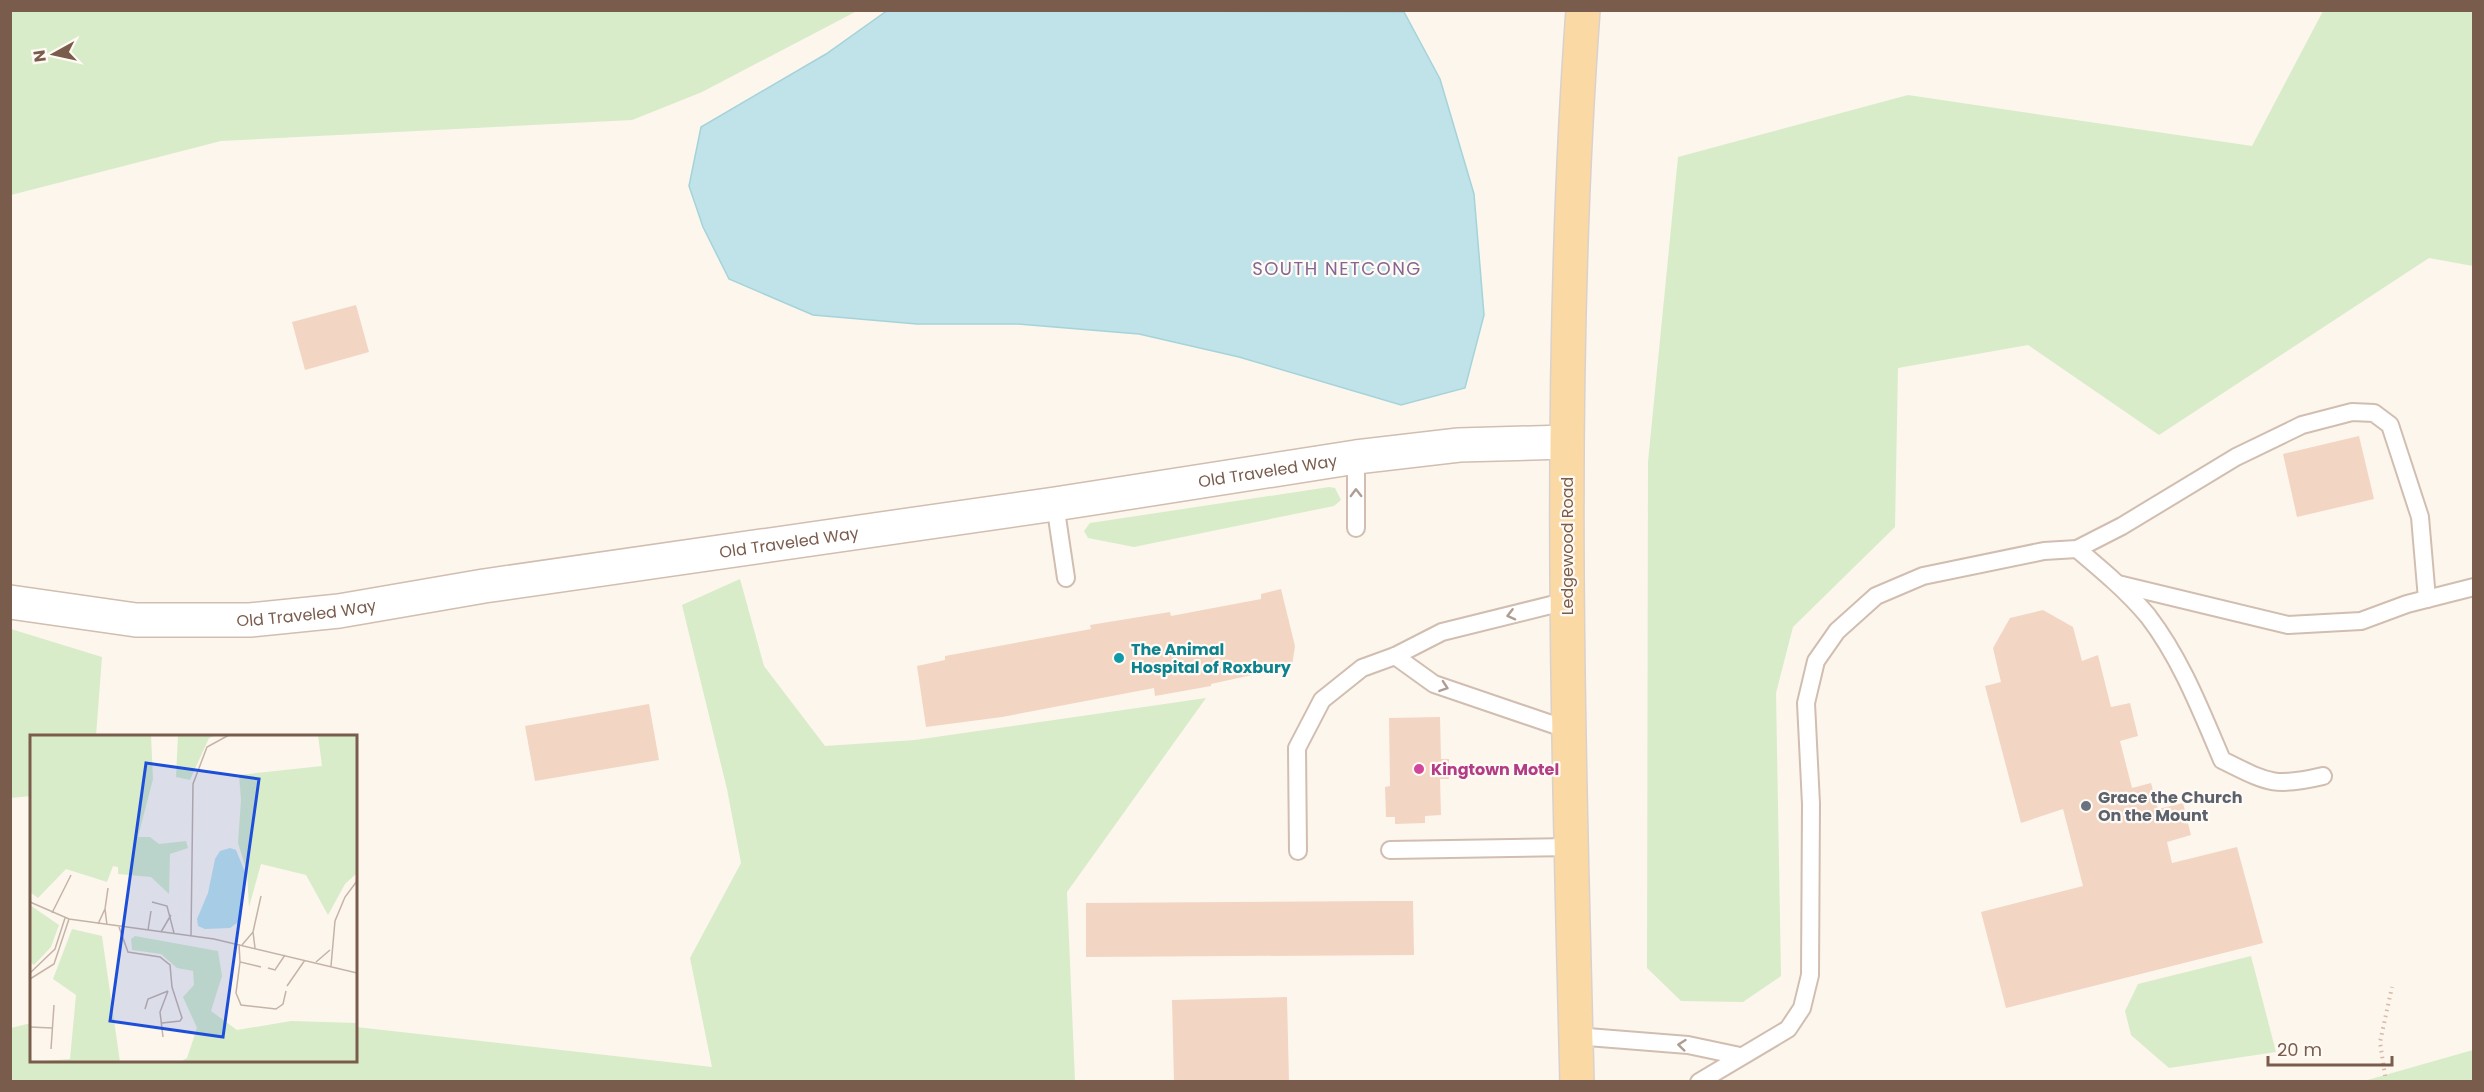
<svg xmlns="http://www.w3.org/2000/svg" width="2484" height="1092" viewBox="0 0 2484 1092" font-family="Poppins,sans-serif">
<style>
.green{fill:#d8ecc9}
.water{fill:#bfe3e8;stroke:#a5d3da;stroke-width:1.5}
.building{fill:#f3d5c3}
.lines{fill:none;stroke-linecap:round;stroke-linejoin:round}
.lane-casing{stroke:#d1beb0;stroke-width:20}
.street-casing{stroke:#d1beb0;stroke-width:36}
.primary-casing{stroke:#dad1cd;stroke-width:36}
.path{stroke:#d9b8a5;stroke-width:4;stroke-dasharray:1.5 4.5;stroke-linecap:butt}
.lane{stroke:#fff;stroke-width:16}
.street{stroke:#fff;stroke-width:33}
.primary{stroke:#fbd9a5;stroke-width:33}
.oneway{stroke:#af9d94}
.culture-dot{fill:#0f9aa8;stroke:#fffaf3;stroke-width:2}
.hotel-dot{fill:#d1479c;stroke:#fffaf3;stroke-width:2}
.worship-dot{fill:#6b7280;stroke:#fffaf3;stroke-width:2}
.labels{text-anchor:middle;dominant-baseline:central;stroke-width:4.5;stroke-linejoin:round;paint-order:stroke}
.street-label{font-size:16px;fill:#7a5c4d;stroke:#fffaf3}
.culture-label{font-size:16px;font-weight:bold;fill:#0d838f;stroke:#fffaf3;text-anchor:start}
.hotel-label{font-size:16px;font-weight:bold;fill:#b23c85;stroke:#fffaf3;text-anchor:start}
.worship-label{font-size:16px;font-weight:bold;fill:#5b616d;stroke:#fffaf3;text-anchor:start}
.neighbourhood-label{font-size:18px;letter-spacing:1.5px;fill:#846695;stroke:#fffaf3}
.inset-road{fill:none;stroke:#c5b3a7;stroke-width:1.5}
.view{fill:#1d4ed8;fill-opacity:0.15;stroke:#1d4ed8;stroke-width:3}
.inset-edge{fill:none;stroke:#7a5c4d;stroke-width:3}
</style>
<rect width="100%" height="100%" fill="#fdf6ec"/>
<g class="green">
<path d="M11 10H857V11L702 92 632 120 221 141 11 195Z"/>
<path d="M2323 11H2473V266L2429 258 2159 435 2028 345 1898 368 1895 527 1793 627 1776 693 1781 976 1743 1002 1681 1001 1647 968 1648 462 1678 157 1908 95 2252 146Z"/>
<path d="M1329 487 1335 488 1341 500 1334 506 1134 547 1088 538 1084 531 1090 523Z"/>
<path d="M740 579 764 666 825 746 915 740 1206 698 1067 892 1075 1081H11V1028L31 1023 32 1060H356V1027L712 1067 690 958 741 863 727 789 682 605Z"/>
<path d="M11 629 102 657 96 736H32L31 796 11 798Z"/>
<path d="M2251 956 2276 1052 2169 1068 2131 1035 2125 1011 2138 984Z"/>
<path d="M2473 1050V1081H2364Z"/>
</g>
<path class="water" d="M888 10 1404 12 1440 79 1474 194 1484 315 1465 388 1401 405 1239 357 1139 334 1018 324H917L813 315 729 279 703 227 689 186 701 127 826 54Z"/>
<g class="building">
<path d="M356 305 369 352 305 370 292 322Z"/>
<path d="M2359 436 2374 499 2297 517 2283 454Z"/>
<path d="M1281 589 1295 646 1292 666 1211 684V686L1155 696 1154 688 1002 717 926 727 917 666 945 660V656L1091 629 1090 625 1170 612 1171 616 1261 599V594Z"/>
<path d="M2043 610 2073 627 2082 661 2098 655 2111 707 2130 703 2138 736 2120 741 2132 788 2151 783 2158 809 2183 803 2191 835 2167 842 2172 863 2237 847 2263 943 2006 1008 1981 912 2083 886 2063 809 2021 823 1985 686 2001 682 1993 648 2010 618Z"/>
<path d="M649 704 659 760 535 781 525 726Z"/>
<path d="M1440 717 1441 759H1449V779H1440L1441 815 1425 816V823L1395 824V817H1386L1385 787 1390 786 1389 718Z"/>
<path d="M1384 901H1413L1414 955 1086 957V903Z"/>
<path d="M1287 997 1289 1082H1174L1172 1000Z"/>
</g>
<g class="lines">
<defs>
<g id="lane">
<path d="M1356 457V528"/>
<path d="M1055 504 1066 578"/>
<path d="M2077 549C2102 570 2127 591 2148 616 2181 659 2201 711 2222 760 2267 782 2273 788 2323 776"/>
<path d="M2118 584 2288 625 2361 621 2407 604 2474 587"/>
<path d="M1395 656 1434 684 1569 730"/>
<path d="M1390 850 1572 847"/>
<path d="M1298 851 1297 748 1322 700 1362 668 1395 656 1442 632 1567 601"/>
<path d="M1575 1036 1688 1045 1740 1056"/>
<path d="M1699 1082 1788 1029 1802 1008 1810 975 1811 804 1806 703 1816 661 1837 631 1876 596 1923 576 2044 551 2077 549 2122 526 2236 457 2302 425 2352 412 2374 413 2390 425 2420 517 2427 599"/>
</g>
<g id="street">
<path id="s1" d="M10 602 136 620H250L339 611 484 586 1055 504 1356 457 1459 445 1566 442"/>
</g>
<path id="primary" d="M1577 1082C1568 724 1557 367 1583 10"/>
</defs>
<use href="#lane" class="lane-casing"/>
<use href="#street" class="street-casing"/>
<use href="#primary" class="primary-casing"/>
<path class="path" d="M2386 1082 2380 1042 2392 987"/>
<use href="#lane" class="lane"/>
<use href="#street" class="street"/>
<use href="#primary" class="primary"/>
</g>
<defs><path id="oneway-chevron" d="M-2-3.5L2.5 0L-2 3.5" fill="none" stroke-width="1.6" stroke-linecap="round" stroke-linejoin="round" transform="scale(1.5)"/></defs>
<g class="oneway">
<use href="#oneway-chevron" transform="translate(1356 493) rotate(-91)"/>
<use href="#oneway-chevron" transform="translate(1511 615) rotate(166)"/>
<use href="#oneway-chevron" transform="translate(1444 687) rotate(19)"/>
<use href="#oneway-chevron" transform="translate(1682 1045) rotate(-174)"/>
</g>
<circle class="culture-dot" cx="1119" cy="658" r="6"/>
<circle class="hotel-dot" cx="1419" cy="769" r="6"/>
<circle class="worship-dot" cx="2086" cy="806" r="6"/>
<g class="labels">
<g class="street-label">
<text stroke="none"><textPath href="#s1" startOffset="1270">Old Traveled Way</textPath></text>
<text stroke="none"><textPath href="#s1" startOffset="786">Old Traveled Way</textPath></text>
<text transform="translate(1567 546) rotate(-90)">Ledgewood Road</text>
<text stroke="none"><textPath href="#s1" startOffset="298">Old Traveled Way</textPath></text>
</g>
<g class="culture-label">
<text x="1131" y="649">The Animal<tspan x="1131" dy="18">Hospital of Roxbury</tspan></text>
</g>
<g class="hotel-label">
<text x="1431" y="769">Kingtown Motel</text>
</g>
<g class="worship-label">
<text x="2098" y="797">Grace the Church<tspan x="2098" dy="18">On the Mount</tspan></text>
</g>
<g class="neighbourhood-label">
<text x="1337" y="268">SOUTH NETCONG</text>
</g>
</g>
<g transform="translate(30 735)">
<rect width="327" height="327" fill="#fdf6ec"/>
<path d="M0 0H121L123 44 108 102H120L129 109 156 106 158 113 140 119 139 159 121 142 88 139V132L83 131 77 147 36 134 8 163 0 157ZM148 0H187L179 3 160 45 146 42ZM288 0H327V138L315 149 298 180 276 140 231 129 219 172 217 137 208 108 211 65 209 40 292 31ZM0 170 29 190 21 212 4 230 0 227ZM42 194 72 201 90 327H0L40 324 46 260 23 244ZM105 201 188 216 192 241 181 276 207 295 261 286 327 288V327H150L157 323 167 293 153 262 164 250 163 236 147 233 131 219 102 215 101 204Z" fill="#d8ecc9"/>
<path d="M200 113 206 115 215 137 211 185 200 193 175 194 168 191 167 184 178 158 185 124 190 116Z" fill="#bfe3e8"/>
<path class="inset-road" d="M0 167 39 184 184 204 327 238M122 167 137 171 144 198M75 174 78 153M22 178 41 140M68 189 75 174 77 190M89 192 98 217 130 222 140 230 142 252 152 283 150 286 132 288M118 195 121 176M131 197 141 180M223 197 231 161M161 201 163 49 177 12 199 0M209 209 210 227 231 232M212 210 223 197 225 213M210 227 206 258 211 270 246 274 253 269 256 256M286 227 300 215M301 231 305 186 315 162 327 146M238 233 245 235 255 220M0 238 25 214 35 183M0 244 24 229 39 184M257 251 275 225M115 274 118 264 138 256M0 292 22 293M133 302 130 277 138 256M21 314 24 270"/>
<path class="view" d="M116 28 229 44 193 302 80 286Z"/>
<rect width="327" height="327" class="inset-edge"/>
</g>
<rect width="2484" height="1092" fill="none" stroke="#7a5c4d" stroke-width="24"/>
<g transform="translate(54 54) rotate(262)" stroke="#fffaf3" stroke-width="4.5" paint-order="stroke">
<path d="M0-4.5L10 22L0 15L-10 22Z" fill="#7a5c4d"/>
<text y="-9" font-size="16" font-weight="bold" text-anchor="middle" fill="#7a5c4d">N</text>
</g>
<path d="M2268 1056v9h124v-9" fill="none" stroke="#7a5c4d" stroke-width="3"/>
<text x="2277" y="1056" font-size="18" fill="#7a5c4d" stroke="#fffaf3" stroke-width="4.5" paint-order="stroke">20 m</text>
</svg>
